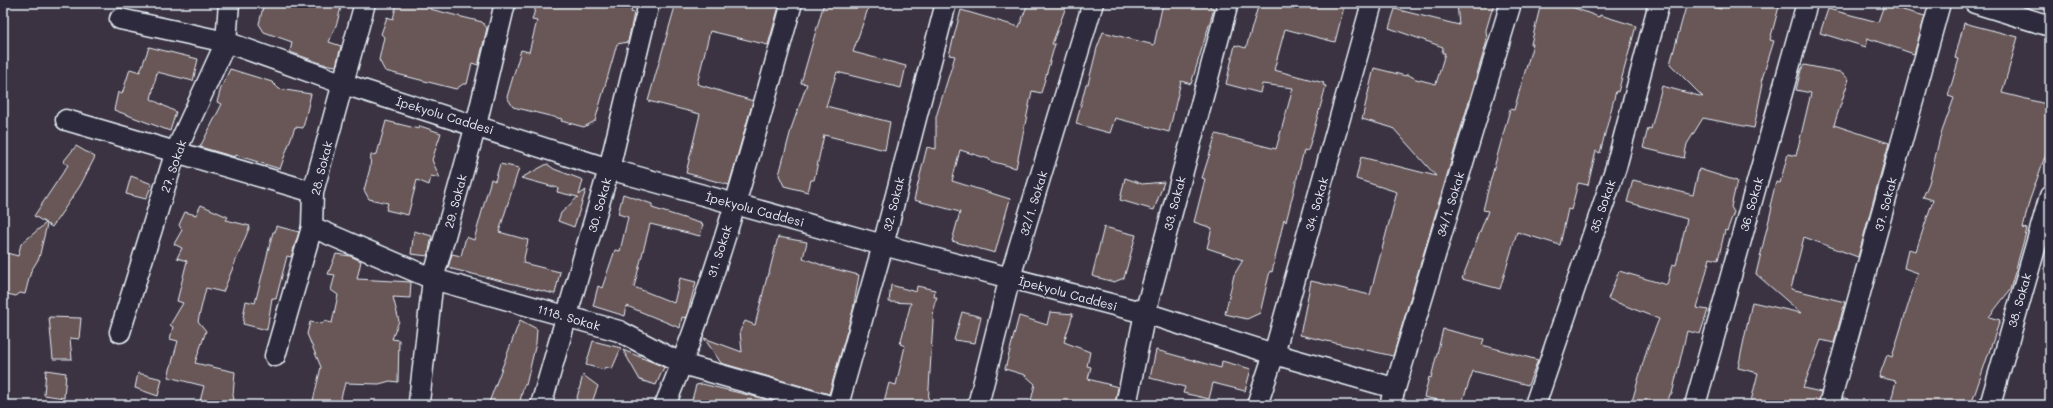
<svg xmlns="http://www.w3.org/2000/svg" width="2053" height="408" viewBox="0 0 2053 408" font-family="Mali,sans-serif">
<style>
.building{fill:#695657;stroke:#e8f1f8}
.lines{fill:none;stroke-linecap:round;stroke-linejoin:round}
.minor-casing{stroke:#e8f1f8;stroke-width:23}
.minor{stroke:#2f2a3d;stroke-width:20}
.labels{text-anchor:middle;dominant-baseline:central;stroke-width:3;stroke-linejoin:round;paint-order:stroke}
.street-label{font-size:12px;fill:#e8f1f8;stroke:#2f2a3d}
</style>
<rect width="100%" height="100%" fill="#3b3342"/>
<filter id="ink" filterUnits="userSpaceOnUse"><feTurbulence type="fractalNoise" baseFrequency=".025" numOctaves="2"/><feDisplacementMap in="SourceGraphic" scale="8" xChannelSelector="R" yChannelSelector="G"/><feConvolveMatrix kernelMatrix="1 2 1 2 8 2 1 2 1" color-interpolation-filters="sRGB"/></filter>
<g filter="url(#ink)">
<g class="building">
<path d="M264 3H342L337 23 329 42 341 46 336 66 323 64 290 52 292 42 264 32 259 24Z"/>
<path d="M397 3H431L430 9 482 22 487 28 479 62 478 65 472 63 467 84H463L456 89 385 71 379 60 384 37 381 34 387 17 393 19Z"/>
<path d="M537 3H633L631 12 634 13 628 42 617 44 595 121 584 127 561 121 562 119 513 107 507 97 521 50 529 52 537 21 532 20Z"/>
<path d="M676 3H780L768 45 710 31 697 84 753 101 729 185 686 173 700 114 648 101Z"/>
<path d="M824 3H870L853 52 906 66 901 88 837 72 826 106 890 122 885 150 824 135 814 180H811L808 192 784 186 779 175 792 126 807 84 801 83Z"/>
<path d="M1028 3H1052L1066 7 1052 44H1055L1041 93 1032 91 1016 168 990 161 989 159 960 150 952 181 1010 199 995 253 952 241 960 212 914 200 927 147 936 149V117L955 56 949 55 961 10 1019 27Z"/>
<path d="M1163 3H1211L1210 7 1214 9 1191 84 1181 81 1169 132 1115 118 1110 133 1076 124 1086 84H1088L1097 48 1103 32 1154 45Z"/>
<path d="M1259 3H1345L1335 42 1285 29 1274 70 1324 83 1323 85 1326 86 1308 151 1304 150 1286 222 1284 219 1272 272 1270 271 1260 313 1247 319 1225 314 1234 275 1243 260 1207 248 1212 228 1194 222 1205 179 1202 178 1216 134 1276 149 1293 88 1262 84 1260 93 1226 84 1235 45 1246 48Z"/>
<path d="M1457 3H1494L1486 30 1487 41 1393 356 1300 335 1311 281 1370 295 1397 192 1356 179 1361 157 1436 176 1393 128 1362 119 1374 68 1406 76 1407 74 1416 79 1436 84 1445 53H1442L1443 47 1389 28 1395 9 1459 25Z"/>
<path d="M1541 3H1561L1599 17 1600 15 1636 26 1618 92 1616 91 1600 153 1596 151 1588 185 1578 183 1571 210 1568 209 1560 245 1517 232 1500 289 1462 279 1488 211 1483 210 1488 190 1510 109 1514 110 1533 44H1531Z"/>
<path d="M1687 3H1695L1721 9 1723 3H1780L1770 40 1774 41 1761 82 1763 83 1754 128 1703 118 1687 144 1684 158 1643 148 1648 128 1651 129 1662 86 1703 97 1670 64Z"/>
<path d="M1884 5 1925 16 1914 54 1867 38 1866 47 1820 33 1828 9 1878 22Z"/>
<path d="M1964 23 2018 37 2002 93 2050 105V142L2029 202 2023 228 2027 229 2010 290 1989 317 2000 320 1971 405H1890L1896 381 1879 377 1887 355 1892 357 1918 273 1904 268 1908 249 1916 251 1933 200 1923 197 1929 183 1940 137 1954 98 1948 96 1959 59 1955 58Z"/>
<path d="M149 47 198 59 193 81 157 72 151 99 176 112 170 131 114 110 118 92 122 94 130 69 140 72Z"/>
<path d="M1804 65 1840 72 1849 79 1834 125 1889 143 1858 257 1804 237 1791 289 1845 302 1834 343 1821 340 1803 388 1821 392 1818 405H1750L1758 373 1738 368 1752 302 1801 313 1756 274 1772 207 1770 206 1776 182 1780 183 1788 154 1796 156 1811 93 1796 90 1801 70Z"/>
<path d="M230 69 272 82 279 89 311 94 303 128 295 127 280 169 236 155 235 157 200 147 222 104 217 102 221 88Z"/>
<path d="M386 121 419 129 420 126 441 133 432 160 440 178 431 176 429 185 417 180 408 215 386 210 388 203 369 199 364 190 370 168 371 155 377 154Z"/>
<path d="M76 146 95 157 80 186 52 227 47 224 39 258 31 271 25 294 20 293 16 296 3 293V252L18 256 21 244 46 223 34 216 68 165 63 162Z"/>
<path d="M500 164 519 168 499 232 528 240 523 263 560 272 555 294 448 268 452 254 461 256 466 237 474 240 491 179 495 181Z"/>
<path d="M547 164 554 169 583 180 579 195 586 190 574 227 558 221 561 213 578 197 557 192 558 188 521 178Z"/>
<path d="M1699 169 1737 181 1731 207 1734 212 1727 231 1725 230 1718 260 1710 258 1697 308 1708 310 1700 334 1687 331 1672 394H1670L1667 405H1631L1647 349 1659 319 1608 299 1619 271 1667 285 1672 264 1676 265 1687 219 1627 202 1633 180 1693 195Z"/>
<path d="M131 176 152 184 146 199 126 194Z"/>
<path d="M1125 178 1142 184 1164 182 1154 210 1120 200Z"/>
<path d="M623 194 652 204V208L703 224 700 236 650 224 634 287 674 303 680 278 696 282 686 318 682 317 680 328 627 306 625 316 593 306 598 286 602 288 615 250 620 251 628 217 618 214Z"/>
<path d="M201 205 228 217 226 220 250 226 223 292 206 288 198 321 206 331 195 363 235 372 233 395 235 405H199L204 386 168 377 178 341 170 339 173 327 170 325 183 303 177 301 187 261 177 258 182 248 174 244 182 230 179 225 185 212 196 215Z"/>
<path d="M276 226 299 232 291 257 287 256 276 299 272 298 267 330 243 324 244 318 243 317 246 301 255 303 273 232H275Z"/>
<path d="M1104 227 1136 235 1124 278 1114 282 1092 276Z"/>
<path d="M414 231 432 236 428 256 411 254Z"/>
<path d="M778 237 807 242 803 258 827 267 859 275 853 310 829 394 721 363 704 338 742 352 740 331 745 321 755 325 767 277H768Z"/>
<path d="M336 254 350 256 361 261 357 279 411 282 410 298 393 297 399 321 392 339 399 340 398 382 390 381 379 384 345 383 339 405H312L321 367 307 334 310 322 322 324 324 321 332 323 338 295 331 290 335 275 328 274Z"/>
<path d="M891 285 916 292 917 286 935 290 934 297H937L934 305 928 405H883L889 383 896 385 905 346 900 344 911 303 889 302Z"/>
<path d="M962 312 981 317 975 343 954 340Z"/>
<path d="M1050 312 1073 314 1064 342 1090 352 1087 366 1091 367 1088 379 1118 387 1115 405H1030L1035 384 1025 375 1005 369 1019 316 1047 325Z"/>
<path d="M49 317 81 318 79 339 70 338 72 359H53Z"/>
<path d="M520 320 537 329 536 343 526 385H524L519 405H488Z"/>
<path d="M1443 329 1484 339 1482 345 1538 360 1528 385 1473 371 1461 405 1424 397 1429 377 1431 378Z"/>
<path d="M593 341 621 348 612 369 605 367 604 370 586 365Z"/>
<path d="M623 350 664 367 656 385 640 380Z"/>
<path d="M1156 350 1221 368 1222 361 1251 369 1245 391 1213 383 1209 399 1183 393 1185 387 1150 378Z"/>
<path d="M46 370 66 373 64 398 44 395Z"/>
<path d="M138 373 162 379 158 396 135 388Z"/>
<path d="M583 375 598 386 591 405H575Z"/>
<path d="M702 384 765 399 763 405H712L692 400 696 385Z"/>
<path d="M1843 398 1849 399 1848 405H1841Z"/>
</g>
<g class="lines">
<defs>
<g id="minor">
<path d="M1975 3 2050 26"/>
<path d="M120 19 226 42 344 84 609 169 883 245 1145 313 1274 354 1394 388"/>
<path d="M66 120 313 192"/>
<path d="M312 227 433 279 619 331 682 364 827 405"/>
<path d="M120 332 176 151 226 42 229 3"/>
<path d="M275 356 312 227 313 192 365 3"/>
<path d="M419 402 433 279 476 125 505 3"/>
<path d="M541 405 609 169 649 3"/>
<path d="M665 405C719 275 754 138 792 3"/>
<path d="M838 405 883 245 946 3"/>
<path d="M978 405 1010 277 1093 3"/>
<path d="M1126 405 1145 313 1228 3"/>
<path d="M1257 405 1274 354 1372 3"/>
<path d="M1390 405 1511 3"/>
<path d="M1535 405 1616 167 1659 3"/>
<path d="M1695 405 1807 3"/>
<path d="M1829 405 1940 3"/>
<path d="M1990 405 2050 196"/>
</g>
</defs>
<use href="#minor" class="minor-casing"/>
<use href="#minor" class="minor"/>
</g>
</g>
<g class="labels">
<g class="street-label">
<text transform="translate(445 115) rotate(17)">İpekyolu Caddesi</text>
<text transform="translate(173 166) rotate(-71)">27. Sokak</text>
<text transform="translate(321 168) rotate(-76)">28. Sokak</text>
<text transform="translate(455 201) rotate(-75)">29. Sokak</text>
<text transform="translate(1033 203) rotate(-73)">32/1. Sokak</text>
<text transform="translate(1174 203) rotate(-75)">33. Sokak</text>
<text transform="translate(893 204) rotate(-76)">32. Sokak</text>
<text transform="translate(1316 204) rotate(-74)">34. Sokak</text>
<text transform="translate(1450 204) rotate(-73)">34/1. Sokak</text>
<text transform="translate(1751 204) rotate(-74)">36. Sokak</text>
<text transform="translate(1885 204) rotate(-75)">37. Sokak</text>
<text transform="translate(599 205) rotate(-74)">30. Sokak</text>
<text transform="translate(1602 206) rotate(-71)">35. Sokak</text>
<text transform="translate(755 209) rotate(15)">İpekyolu Caddesi</text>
<text transform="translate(719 251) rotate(-72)">31. Sokak</text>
<text transform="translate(1068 293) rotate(15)">İpekyolu Caddesi</text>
<text transform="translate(2019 300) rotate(-74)">38. Sokak</text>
<text transform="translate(569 317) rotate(16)">1118. Sokak</text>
</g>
</g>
<rect width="2053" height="408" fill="none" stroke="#2f2a3d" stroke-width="16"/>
<rect x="8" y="8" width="2037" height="392" fill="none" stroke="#e8f1f8" stroke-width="1.5" filter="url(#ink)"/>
</svg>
